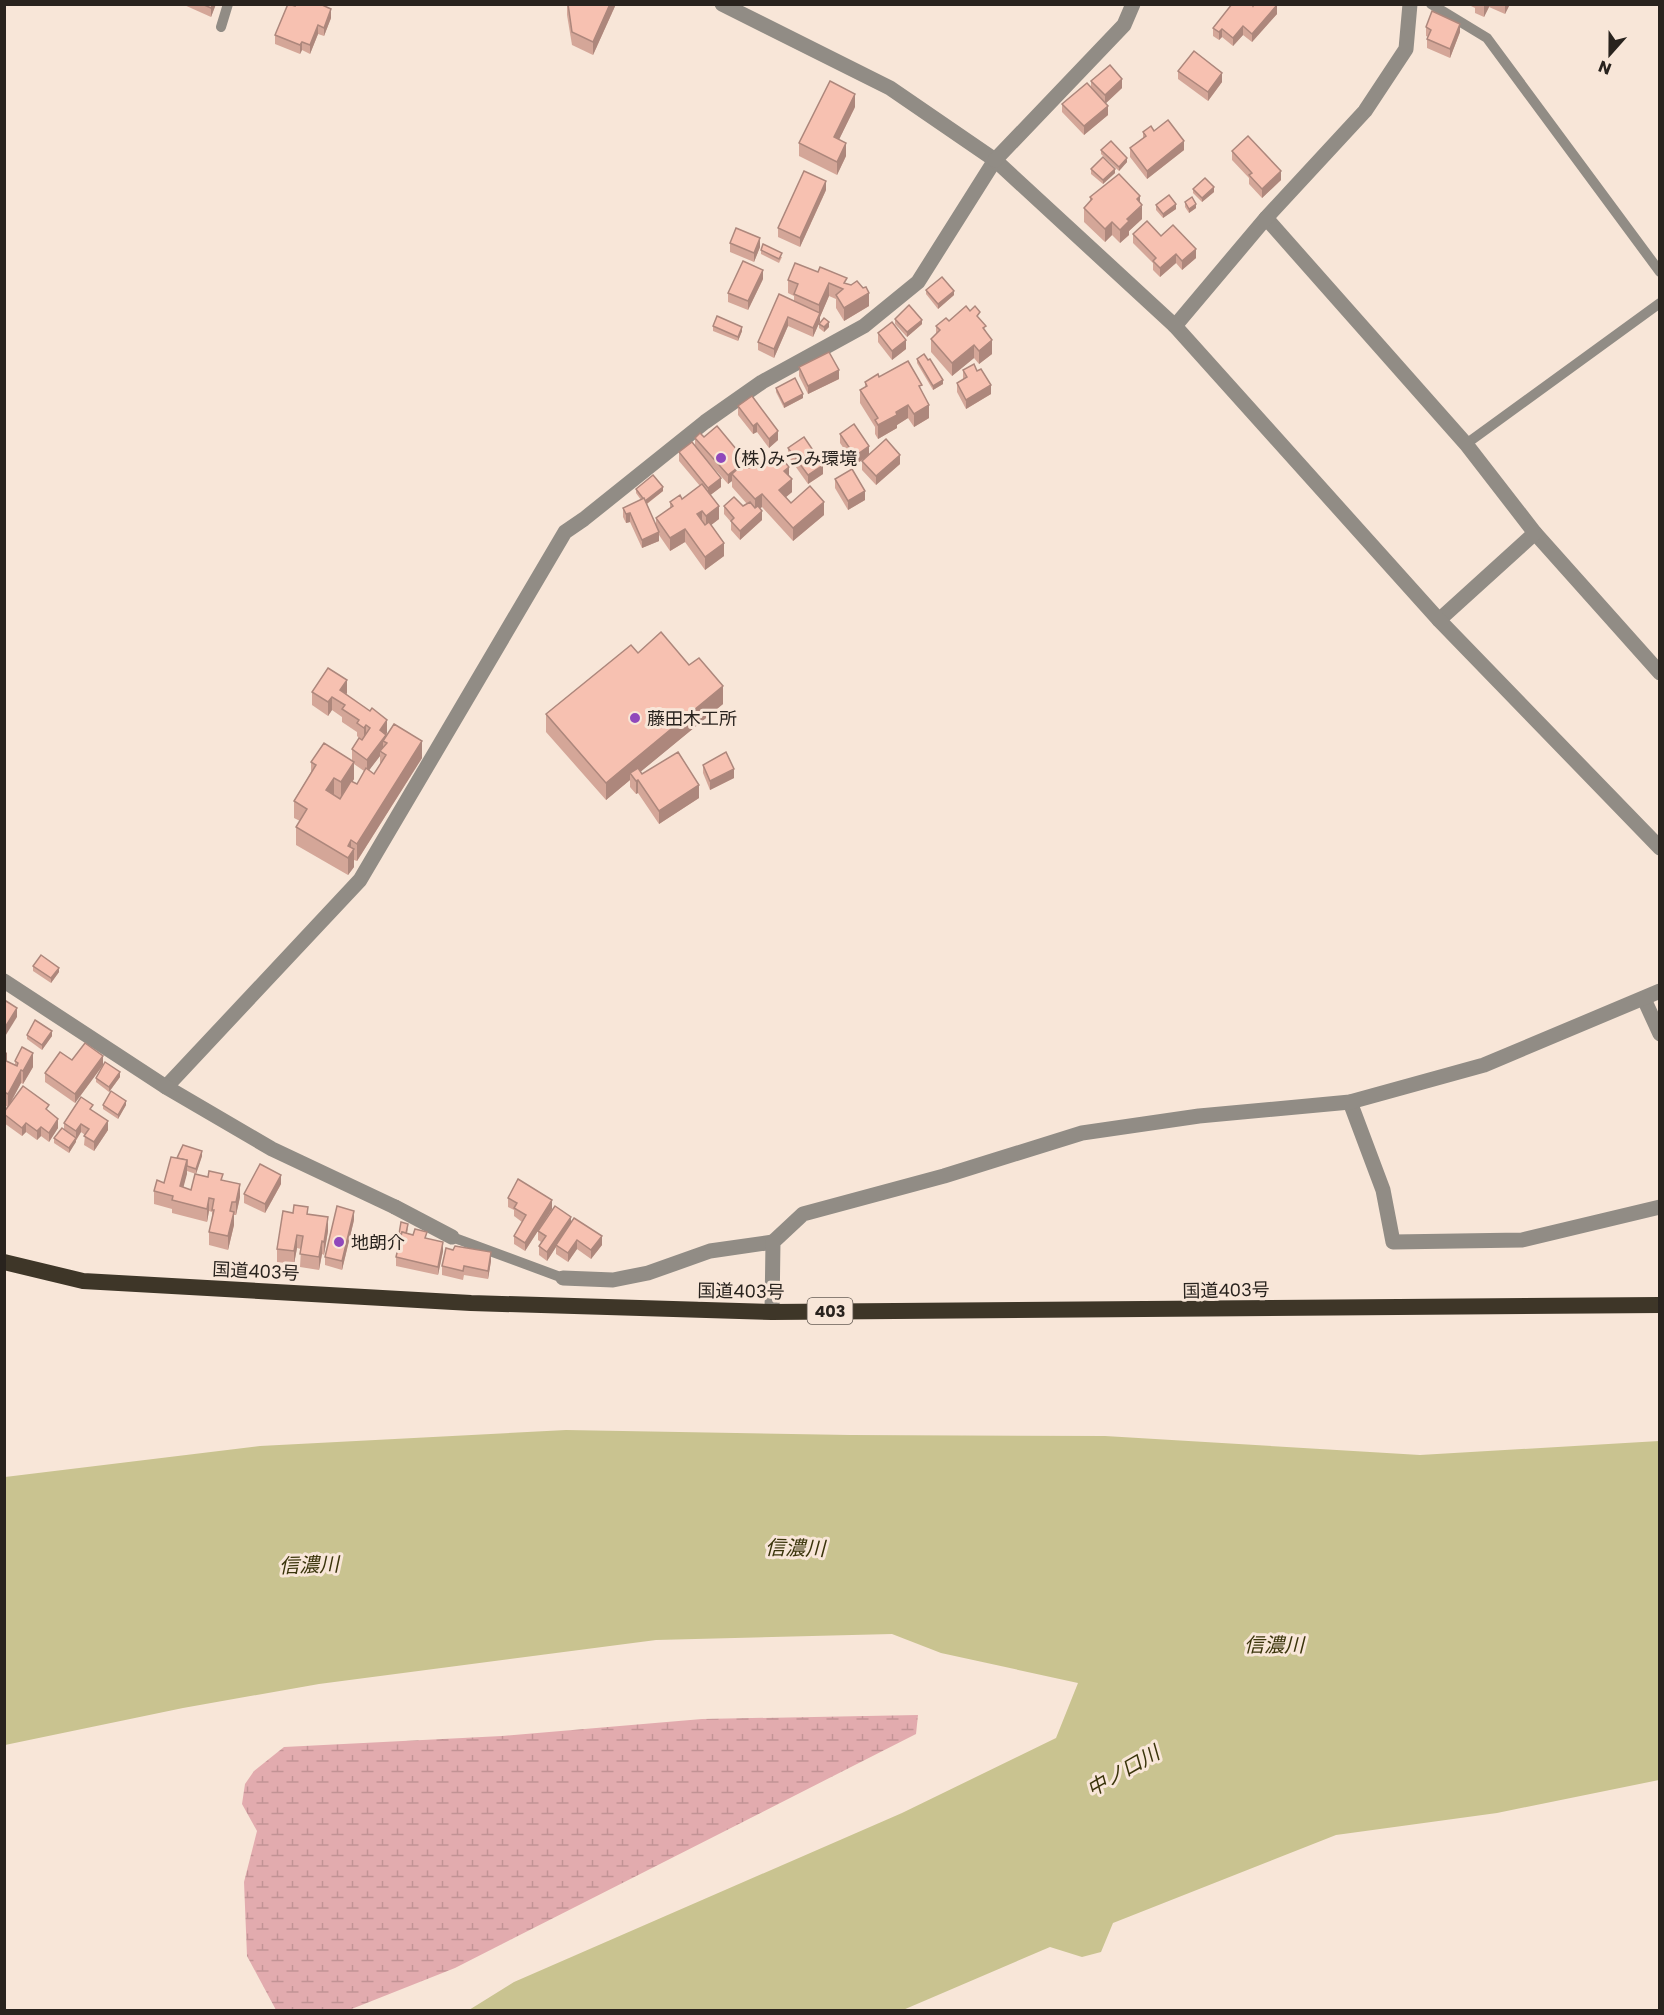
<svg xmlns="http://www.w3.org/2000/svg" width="1664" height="2015" viewBox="0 0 1664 2015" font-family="Poppins,'Noto Sans JP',sans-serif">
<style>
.wetland{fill:url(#wetland-marsh)}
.water{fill:#c9c390}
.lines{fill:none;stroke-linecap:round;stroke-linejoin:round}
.service{stroke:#918c85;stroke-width:10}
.minor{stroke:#918c85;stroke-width:15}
.tertiary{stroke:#918c85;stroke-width:15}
.trunk{stroke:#3e3628;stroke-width:16}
.wall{fill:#d4a698;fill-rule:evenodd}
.shaded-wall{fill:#ad877c}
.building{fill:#f7c1b1;stroke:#ad877c;stroke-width:1.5}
.poi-dot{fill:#9048bb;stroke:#f8e6d8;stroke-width:2}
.labels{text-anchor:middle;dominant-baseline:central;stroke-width:6;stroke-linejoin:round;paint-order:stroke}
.shield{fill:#f8e6d8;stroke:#675e56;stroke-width:1.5}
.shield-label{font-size:16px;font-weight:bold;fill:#29231e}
.poi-label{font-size:18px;fill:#29231e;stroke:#f8e6d8;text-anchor:start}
.street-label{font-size:18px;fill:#29231e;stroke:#f8e6d8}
.water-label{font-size:20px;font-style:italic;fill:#3a340b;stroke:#f8e6d8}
</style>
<defs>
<pattern id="wetland-marsh" width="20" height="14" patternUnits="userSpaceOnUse" patternTransform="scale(1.5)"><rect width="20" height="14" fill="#e2abae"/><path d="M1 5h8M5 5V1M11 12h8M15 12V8" fill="none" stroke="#c29395"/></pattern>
</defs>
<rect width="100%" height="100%" fill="#f8e6d8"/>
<path class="wetland" d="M918 1715 916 1734 455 1968 349 2010H276L247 1956 244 1882 257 1831 242 1804 245 1784 254 1771 284 1747 502 1736 702 1719Z"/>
<path class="water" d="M566 1430 850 1435 1105 1436 1420 1455 1659 1441V1780L1497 1813 1336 1835 1113 1923 1101 1952 1082 1957 1050 1947 903 2010H469L514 1982 902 1813 1056 1738 1078 1683 941 1653 892 1634 656 1640 319 1684 183 1708 5 1745V1477L260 1446Z"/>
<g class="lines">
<g class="service">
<path d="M1431 4 1487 38 1660 272"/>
<path d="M221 27 228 4"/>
<path d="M1466 444 1660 303"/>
<path d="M452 1237 563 1278"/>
</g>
<g class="minor">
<path d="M1266 218 1466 444 1535 533 1660 673"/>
<path d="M1175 326 1266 218 1365 111 1406 49 1410 4"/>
<path d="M1439 620 1535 533"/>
<path d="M1644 999 1660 1034"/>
<path d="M166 1087 360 880 565 532 584 519 705 422 762 382 864 326 918 282 995 160"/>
<path d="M1350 1102 1383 1190 1393 1242 1522 1240 1660 1207"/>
<path d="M395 1207 452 1237"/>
<path d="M563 1278 613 1280 648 1273 710 1251 773 1242"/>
</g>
<g class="tertiary">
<path d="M722 4 890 88 995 160 1175 326 1439 620 1660 848"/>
<path d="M995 160 1124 25 1133 4"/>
<path d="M4 981 166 1087 272 1149 395 1207"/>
<path d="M772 1312 773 1242 803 1214 944 1176 1082 1133 1199 1116 1350 1102 1484 1065 1660 991"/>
</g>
<path class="trunk" d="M4 1262 83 1281 471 1303 772 1312 1660 1305"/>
</g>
<g class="wall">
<path d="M182 4H216L211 17Z"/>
<path d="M567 4H616L593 55 572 45 567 15Z"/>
<path d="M1467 4H1510L1505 14 1489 7 1484 17 1475 13V8Z"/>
<path d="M1253 6 1277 14 1252 42 1243 35 1233 46 1222 37 1219 40 1213 36V28Z"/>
<path d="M331 18 324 36 318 34 310 54 302 50 300 54 275 44V35Z"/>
<path d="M1426 27 1460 32 1450 58 1427 48V39L1428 37 1426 36Z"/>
<path d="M1178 71 1222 82 1208 101 1178 79Z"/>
<path d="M1091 81 1122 88 1105 104 1108 115 1084 135 1062 112V104L1091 89Z"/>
<path d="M855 107 839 139 846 156 837 175 799 156V143Z"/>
<path d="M1154 131 1184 150 1147 179 1130 157V148L1143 138V132Z"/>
<path d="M1101 150 1127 162 1119 171 1101 154Z"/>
<path d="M1232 151 1281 180 1262 198 1249 184V178L1232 160Z"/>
<path d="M1091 169 1115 173 1103 184 1091 174Z"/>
<path d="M1193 189 1214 192 1202 202 1193 193Z"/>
<path d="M826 190 800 247 778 237V228Z"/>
<path d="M1090 197 1140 202 1142 219 1129 231V235L1120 243 1112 235 1105 242 1084 222V208L1090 201Z"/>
<path d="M1185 202 1196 208 1189 213 1185 207Z"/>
<path d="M1156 205 1176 209 1163 218 1156 210Z"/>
<path d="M1133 234 1161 236 1196 258 1182 270 1176 263 1160 277 1153 270V263L1133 243Z"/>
<path d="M730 243 760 247 754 262 730 252Z"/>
<path d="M761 250 782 257 779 263 761 254Z"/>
<path d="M763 279 748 310 728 302V293Z"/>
<path d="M788 280 847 284 851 285 869 306 844 321 836 308V299L829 296 820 317V321L813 337 788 326 774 358 758 350V342L794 301V296L788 293Z"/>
<path d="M926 290 954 295 938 309 926 294Z"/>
<path d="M970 311 980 320 986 331 992 354 979 364 974 358 952 376 931 352V339L936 334V326Z"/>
<path d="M895 319 922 324 907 337 895 324Z"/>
<path d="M819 324 829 327 824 332 819 328Z"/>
<path d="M713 326 742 331 738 341 713 331Z"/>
<path d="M878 333 906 349 892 360 878 342Z"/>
<path d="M917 359 943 384 933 390 917 363Z"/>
<path d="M799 367 839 379 808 394 799 376Z"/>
<path d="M963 370 977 371 991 394 966 409 957 392V383L963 380Z"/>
<path d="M879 377 922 392 929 418 914 427 908 418 897 425V428L878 439 875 434V427L860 403V390L865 387V382Z"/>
<path d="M776 388 803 398 784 408 776 392Z"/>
<path d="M738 406 778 440 769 448 757 432 753 434 738 415Z"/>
<path d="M840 434 869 454 900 464 876 485 862 470V461L868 456 855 465 840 443Z"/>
<path d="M704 437 746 466 749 468 768 462 789 477 792 492 786 497 791 503 824 515 793 541 762 507 760 508 762 520 740 540 731 530V522L724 514V506H743L747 504 732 487V481L728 484 704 457 721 487 710 495 719 519 711 525 724 556 705 570 685 542 670 551 659 535V541L642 548 630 522 626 523 623 517V508L641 500 636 493V489L663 491 647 504 656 526V518L670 508V502L682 499 700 486 679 461V452L695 445V438Z"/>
<path d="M788 448 823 474 808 484 788 456Z"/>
<path d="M835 479 865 500 848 510 835 488Z"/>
<path d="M638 653 689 665 723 704 640 772 642 774 699 798 659 824 638 793 636 794 630 787V780L606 800 546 732V714Z"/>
<path d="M312 692 347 693 346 694 387 733 386 734 422 758 357 861 354 860V867L348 875 296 845V827L300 821 294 818V801L311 772V762L352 760V749L359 738 357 736V732L342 722V717L332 710 328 716 312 705ZM380 756V764L374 774 369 770ZM354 764 364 771 357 784 352 782 354 779Z"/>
<path d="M703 765 734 778 710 790 703 773Z"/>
<path d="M33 966 59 972 51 983 33 971Z"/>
<path d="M27 1035 52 1036 42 1050 27 1039Z"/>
<path d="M4 1051 7 1061 15 1065V1061L33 1067 23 1084 21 1083 9 1106 49 1112 58 1128 49 1142 41 1136 37 1140 26 1132 22 1136 4 1123V1112L8 1107 4 1105Z"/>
<path d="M72 1060 103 1065 75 1103 45 1082V1073Z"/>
<path d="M120 1077 109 1092 96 1082V1078Z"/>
<path d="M103 1105H126L118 1119 103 1109Z"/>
<path d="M93 1111 108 1130 94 1151 84 1145 85 1135 81 1132 69 1153 54 1143V1138L64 1130V1123Z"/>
<path d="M202 1156 196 1174 187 1171 183 1187 191 1190 223 1180 240 1197 236 1215H234V1225L228 1250 209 1245V1232L212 1220V1212L209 1211 207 1222 172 1213V1209L154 1204V1191L164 1183 177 1158Z"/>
<path d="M281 1184 265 1213 244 1203V1194Z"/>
<path d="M508 1198 552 1209 525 1251 514 1244V1236L522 1222 514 1216V1210L508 1207Z"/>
<path d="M308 1215 328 1231 324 1255 322 1254 319 1270 300 1267 301 1249 297 1248 294 1264 277 1262V1249Z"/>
<path d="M354 1220 342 1270 325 1265V1257Z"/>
<path d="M571 1222 602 1245 591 1259 577 1249 568 1262 556 1254V1247L547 1261 539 1255V1246L541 1242 538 1240V1231Z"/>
<path d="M408 1228 407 1234 427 1238 443 1251 438 1275 396 1266V1257L400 1238H399V1234Z"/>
<path d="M491 1261 488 1279 464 1275 463 1280 442 1275V1266Z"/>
</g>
<g class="shaded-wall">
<path d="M213 4H216L211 17V8Z"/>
<path d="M610 4H616L593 55V42Z"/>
<path d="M1484 4H1489V7L1484 17Z"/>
<path d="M1505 4H1510L1505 14Z"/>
<path d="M1277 5V14L1252 42V34Z"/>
<path d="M331 9V18L324 36V28Z"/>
<path d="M1460 24V32L1450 58V49Z"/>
<path d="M318 25V34L310 54V45Z"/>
<path d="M1243 26V35L1233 46V38Z"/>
<path d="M1222 29V37L1219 40V32Z"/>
<path d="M302 42V50L300 54V45Z"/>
<path d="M1222 73V82L1208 101V92Z"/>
<path d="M1122 79V88L1105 104V95Z"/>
<path d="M855 94V107L834 150V137Z"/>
<path d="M1108 106V115L1084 135V126Z"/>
<path d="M1184 141V150L1147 179V171Z"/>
<path d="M846 143V156L837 175V162Z"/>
<path d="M1127 158V162L1119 171V167Z"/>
<path d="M1115 169V173L1103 184V180Z"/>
<path d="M1281 171V180L1262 198V189Z"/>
<path d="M826 181V190L800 247V238Z"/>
<path d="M1214 187V192L1202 202V198Z"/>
<path d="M1140 196V208L1142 205V219L1129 231V235L1120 243V230L1127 219 1137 199Z"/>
<path d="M1176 204V209L1163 218V214Z"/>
<path d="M1196 204V208L1189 213V209Z"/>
<path d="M1112 222V235L1105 242V229Z"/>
<path d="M760 238V247L754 262V253Z"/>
<path d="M1196 249V258L1182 270V261Z"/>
<path d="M1176 254V263L1160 277V268Z"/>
<path d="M763 270V279L748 310V301Z"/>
<path d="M829 283V296L820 317V321L813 337V328L819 314V305Z"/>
<path d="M954 291V295L938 309V304Z"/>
<path d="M869 293V306L844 321V308Z"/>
<path d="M788 317V326L774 358V349Z"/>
<path d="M922 320V324L907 337V332Z"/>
<path d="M829 322V327L824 332V327Z"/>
<path d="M742 327V331L738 341V337Z"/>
<path d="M906 340V349L892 360V351Z"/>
<path d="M992 340V354L979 364V351Z"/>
<path d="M974 345V358L952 376V363Z"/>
<path d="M839 370V379L808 394V386Z"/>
<path d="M943 380V384L933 390V386Z"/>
<path d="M991 385V394L966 409V400Z"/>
<path d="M803 394V398L784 408V404Z"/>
<path d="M908 405V418L897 425V428L878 439V425L896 412Z"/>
<path d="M929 405V418L914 427V414Z"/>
<path d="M757 423V432L753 434V426Z"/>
<path d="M778 431V440L769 448V439Z"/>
<path d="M869 446V455L855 465V456Z"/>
<path d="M900 455V464L876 485V476Z"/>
<path d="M746 461V470L732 474V481L728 484V475Z"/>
<path d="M823 465V474L808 484V475Z"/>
<path d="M789 467V481L784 471Z"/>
<path d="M721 478V487L708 497V488Z"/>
<path d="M792 479V492L779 503V490Z"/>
<path d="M663 487V491L645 505V501Z"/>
<path d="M865 491V500L848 510V501Z"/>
<path d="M762 494V507L755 512V499Z"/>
<path d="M824 502V515L793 541V528Z"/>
<path d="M719 506V519L706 529V516Z"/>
<path d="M702 511V524L697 514Z"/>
<path d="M762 511V520L740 540V531Z"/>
<path d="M630 513V522L626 523V514Z"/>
<path d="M685 529V542L670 551V538Z"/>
<path d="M659 532V541L642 548V540Z"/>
<path d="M724 543V556L705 570V557Z"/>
<path d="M347 680V693L340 704V690Z"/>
<path d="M723 686V704L633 778 630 773V780L606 800V783Z"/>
<path d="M332 697V710L328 716V702Z"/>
<path d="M387 720V733L380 743 386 735 383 741V752L380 751V756L367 773V760L380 730Z"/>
<path d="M366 725V738L364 741V728Z"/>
<path d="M422 741V758L357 861V844Z"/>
<path d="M354 762V779L341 800V782Z"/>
<path d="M734 769V778L710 790V781Z"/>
<path d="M334 778V795L326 790Z"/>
<path d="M638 780V793L636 794V781Z"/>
<path d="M699 785V798L659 824V811Z"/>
<path d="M351 840V853L354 849V867L348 875V846Z"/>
<path d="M59 968V972L51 983V978Z"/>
<path d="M17 1008V1017L4 1038V1029Z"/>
<path d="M52 1031V1036L42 1050V1045Z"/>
<path d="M7 1052V1065L4 1068V1055Z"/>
<path d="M33 1053V1067L23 1084V1071Z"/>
<path d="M103 1056V1065L75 1103V1094Z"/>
<path d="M21 1070V1083L8 1107V1094Z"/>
<path d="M120 1072V1077L109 1092V1087Z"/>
<path d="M126 1101V1105L118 1119V1115Z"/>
<path d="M58 1119V1128L49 1142V1133Z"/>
<path d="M108 1121V1130L94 1151V1142Z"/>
<path d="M26 1123V1132L22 1136V1128Z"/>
<path d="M81 1124V1132L76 1140V1131Z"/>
<path d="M41 1127V1136L37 1140V1131Z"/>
<path d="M76 1138V1142L69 1153V1148Z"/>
<path d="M202 1151V1156L196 1174V1169Z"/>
<path d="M187 1160V1174L180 1200V1186Z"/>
<path d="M281 1175V1184L265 1213V1204Z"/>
<path d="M240 1184V1197L236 1215V1202Z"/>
<path d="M209 1198V1211L207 1222V1209Z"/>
<path d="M552 1200V1209L525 1251V1243Z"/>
<path d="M354 1211V1220L342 1270V1261Z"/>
<path d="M234 1212V1225L228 1250V1236Z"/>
<path d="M328 1217V1231L324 1255V1242Z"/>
<path d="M571 1217V1226L556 1245V1247L547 1261V1252Z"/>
<path d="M297 1235V1248L294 1264V1251Z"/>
<path d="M602 1236V1245L591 1259V1250Z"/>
<path d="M577 1240V1249L568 1262V1253Z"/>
<path d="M322 1241V1254L319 1270V1257Z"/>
<path d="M443 1242V1251L438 1275V1267Z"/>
<path d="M491 1252V1261L488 1279V1271Z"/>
</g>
<g class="building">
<path d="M202 4H213L211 8Z"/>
<path d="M288 4 295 6V4H320L331 9 324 28 318 25 310 45 302 42 300 45 275 35Z"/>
<path d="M568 4H610L593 42 572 32Z"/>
<path d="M1232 4H1252L1253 6 1254 4 1277 5 1252 34 1243 26 1233 38 1222 29 1219 32 1213 28Z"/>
<path d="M1432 11 1460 24 1450 49 1427 39 1431 30 1426 27Z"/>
<path d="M1194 51 1222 73 1208 92 1178 71Z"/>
<path d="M1110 65 1122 79 1105 95 1091 81Z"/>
<path d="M830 81 855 94 834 137 846 143 837 162 799 143Z"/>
<path d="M1087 83 1108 106 1084 126 1062 104Z"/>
<path d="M1168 120 1184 141 1147 171 1130 148 1146 136 1143 132 1151 126 1154 131Z"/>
<path d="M1248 136 1281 171 1262 189 1249 175 1252 173 1232 151Z"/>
<path d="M1111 141 1127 158 1119 167 1101 150Z"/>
<path d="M1103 157 1115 169 1103 180 1091 169Z"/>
<path d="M804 171 826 181 800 238 778 228Z"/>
<path d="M1119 174 1140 196 1137 199 1142 205 1127 219 1129 221 1120 230 1112 222 1105 229 1084 208 1092 199 1090 197Z"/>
<path d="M1205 178 1214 187 1202 198 1193 189Z"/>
<path d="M1169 195 1176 204 1163 214 1156 205Z"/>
<path d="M1192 197 1196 204 1189 209 1185 202Z"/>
<path d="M1147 221 1161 236 1173 225 1196 249 1182 261 1176 254 1160 268 1153 261 1156 258 1133 234Z"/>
<path d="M736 228 760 238 754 253 730 243Z"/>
<path d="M763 244 782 253 779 259 761 250Z"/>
<path d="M743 261 763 270 748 301 728 293Z"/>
<path d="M795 263 818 272 820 267 847 278 844 283 851 285 857 281 863 288 866 287 869 293 844 308 836 295 843 289 829 283 819 305 794 294 798 284 788 280Z"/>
<path d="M942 277 954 291 938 304 926 290Z"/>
<path d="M779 294 820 313 813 328 788 317 774 349 758 342Z"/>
<path d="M909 305 922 320 907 332 895 319Z"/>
<path d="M966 306 970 311 975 306 980 312 977 316 986 326 983 328 992 340 979 351 974 345 952 363 931 339 940 330 936 326 946 318 949 321Z"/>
<path d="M717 316 742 327 738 337 713 326Z"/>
<path d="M824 318 829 322 824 327 819 324Z"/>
<path d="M892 322 906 340 892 351 878 333Z"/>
<path d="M829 352 839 370 808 386 799 367Z"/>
<path d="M924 354 928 360 930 359 943 380 933 386 917 359Z"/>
<path d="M908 361 922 385 919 386 929 405 914 414 908 405 896 412 897 415 878 425 875 420 878 418 860 390 867 386 865 382 878 374 879 377Z"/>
<path d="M974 364 977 371 981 369 991 385 966 400 957 383 967 377 963 370Z"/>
<path d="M795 378 803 394 784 404 776 388Z"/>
<path d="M752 396 778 431 769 439 757 423 753 426 738 406Z"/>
<path d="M854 424 869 446 855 456 840 434Z"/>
<path d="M717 426 746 461 728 475 695 438 700 433 704 437Z"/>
<path d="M804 437 823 465 808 475 788 448Z"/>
<path d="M886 439 900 455 876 476 862 461Z"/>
<path d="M692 442 721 478 708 488 679 452Z"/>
<path d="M777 453 789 467 784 471 792 479 779 490 791 503 810 486 824 502 793 528 762 494 755 499 732 474 744 463 749 468 763 456 768 462Z"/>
<path d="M852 469 865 491 848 501 835 479Z"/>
<path d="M653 475 663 487 645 501 636 489Z"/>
<path d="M702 484 719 506 706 516 702 511 697 514 705 525 709 522 724 543 705 557 685 529 670 538 656 518 673 506 670 502 680 495 682 499Z"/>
<path d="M734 497 743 506 750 502 755 508 758 506 762 511 740 531 731 521 734 518 724 506Z"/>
<path d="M644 498 659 532 642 540 630 513 626 514 623 508Z"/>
<path d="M661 632 689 665 699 658 723 686 606 783 546 714 631 645 638 653Z"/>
<path d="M328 668 347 680 340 690 370 711 372 708 387 720 380 730 386 735 367 760 352 749 359 738 362 740 370 728 366 725 364 728 357 723 359 720 342 709 345 705 332 697 328 702 312 692Z"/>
<path d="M394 724 422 741 357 844 351 840 348 846 354 849 348 858 296 827 307 809 294 801 316 765 311 762 324 743 354 762 341 782 334 778 326 790 340 799 351 781 357 784 366 768 374 774 386 755 380 751 387 743 383 741Z"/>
<path d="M678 752 699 785 659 811 638 780 636 781 630 773 638 768 642 774Z"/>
<path d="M726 752 734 769 710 781 703 765Z"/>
<path d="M41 955 59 968 51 978 33 966Z"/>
<path d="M6 1001 17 1008 4 1029V1003Z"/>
<path d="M35 1020 52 1031 42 1045 27 1035Z"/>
<path d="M85 1043 103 1056 75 1094 45 1073 60 1052 72 1060Z"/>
<path d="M22 1047 33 1053 23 1071 21 1070 8 1094 4 1092V1060L17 1066 18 1063 15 1061Z"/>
<path d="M105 1062 120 1072 109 1087 96 1078Z"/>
<path d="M23 1086 49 1105 46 1109 58 1119 49 1133 41 1127 37 1131 26 1123 22 1128 4 1114V1112Z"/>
<path d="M111 1091 126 1101 118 1115 103 1105Z"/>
<path d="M81 1097 93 1105 90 1109 108 1121 94 1142 84 1136 89 1129 81 1124 76 1131 64 1123Z"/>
<path d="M62 1128 76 1138 69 1148 54 1138Z"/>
<path d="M183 1145 202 1151 196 1169 187 1166V1160L177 1158Z"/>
<path d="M171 1157 187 1160 180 1186 191 1190 195 1174 208 1177 209 1171 223 1174 221 1180 240 1184 236 1202H232L230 1211 234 1212 228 1236 209 1232 214 1210H212L214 1199 209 1198 207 1209 172 1200 173 1196 154 1191 157 1180 164 1183Z"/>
<path d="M260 1164 281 1175 265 1204 244 1194Z"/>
<path d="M518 1179 552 1200 525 1243 514 1236 526 1215 514 1208 517 1203 508 1198Z"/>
<path d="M294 1205 308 1207 307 1214 328 1217 324 1242 322 1241 319 1257 300 1254 303 1236 297 1235 294 1251 277 1249 283 1211 293 1213Z"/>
<path d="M337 1206 354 1211 342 1261 325 1257Z"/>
<path d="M555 1206 571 1217 547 1252 539 1246 546 1236 538 1231Z"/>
<path d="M574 1218 602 1236 591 1250 577 1240 568 1253 556 1245Z"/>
<path d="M401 1222 408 1224 406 1233 402 1232 401 1234H399Z"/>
<path d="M415 1229 427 1232 425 1238 443 1242 438 1267 396 1257 402 1232 413 1235Z"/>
<path d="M455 1246 491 1252 488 1271 464 1266 463 1271 442 1266 446 1248 453 1250Z"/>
</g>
<g class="poi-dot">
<circle cx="721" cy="458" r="6"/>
<circle cx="635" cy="718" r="6"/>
<circle cx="339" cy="1242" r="6"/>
</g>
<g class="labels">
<rect class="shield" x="807.5" y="1298" width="45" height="26" rx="4.5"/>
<g class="shield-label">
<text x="830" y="1311">403</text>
</g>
<g class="poi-label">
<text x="733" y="458">(株)みつみ環境</text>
<text x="647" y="718">藤田木工所</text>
<text x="351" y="1242">地朗介</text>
</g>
<g class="street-label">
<text transform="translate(256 1271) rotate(3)">国道403号</text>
<text transform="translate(1226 1290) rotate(-1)">国道403号</text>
<text transform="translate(741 1291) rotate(1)">国道403号</text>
</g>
<g class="water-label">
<text transform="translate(795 1548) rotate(1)">信濃川</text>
<text transform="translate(309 1565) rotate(-2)">信濃川</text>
<text x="1274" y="1645">信濃川</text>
<text transform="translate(1123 1771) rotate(-30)">中ノ口川</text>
</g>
</g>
<rect width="1664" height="2015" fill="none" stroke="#29231e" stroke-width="12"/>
<g transform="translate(1610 54) rotate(201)" stroke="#f8e6d8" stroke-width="4.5" paint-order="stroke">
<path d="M0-4.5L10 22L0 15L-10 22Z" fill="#29231e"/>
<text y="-9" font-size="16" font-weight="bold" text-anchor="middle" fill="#29231e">N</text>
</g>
</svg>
